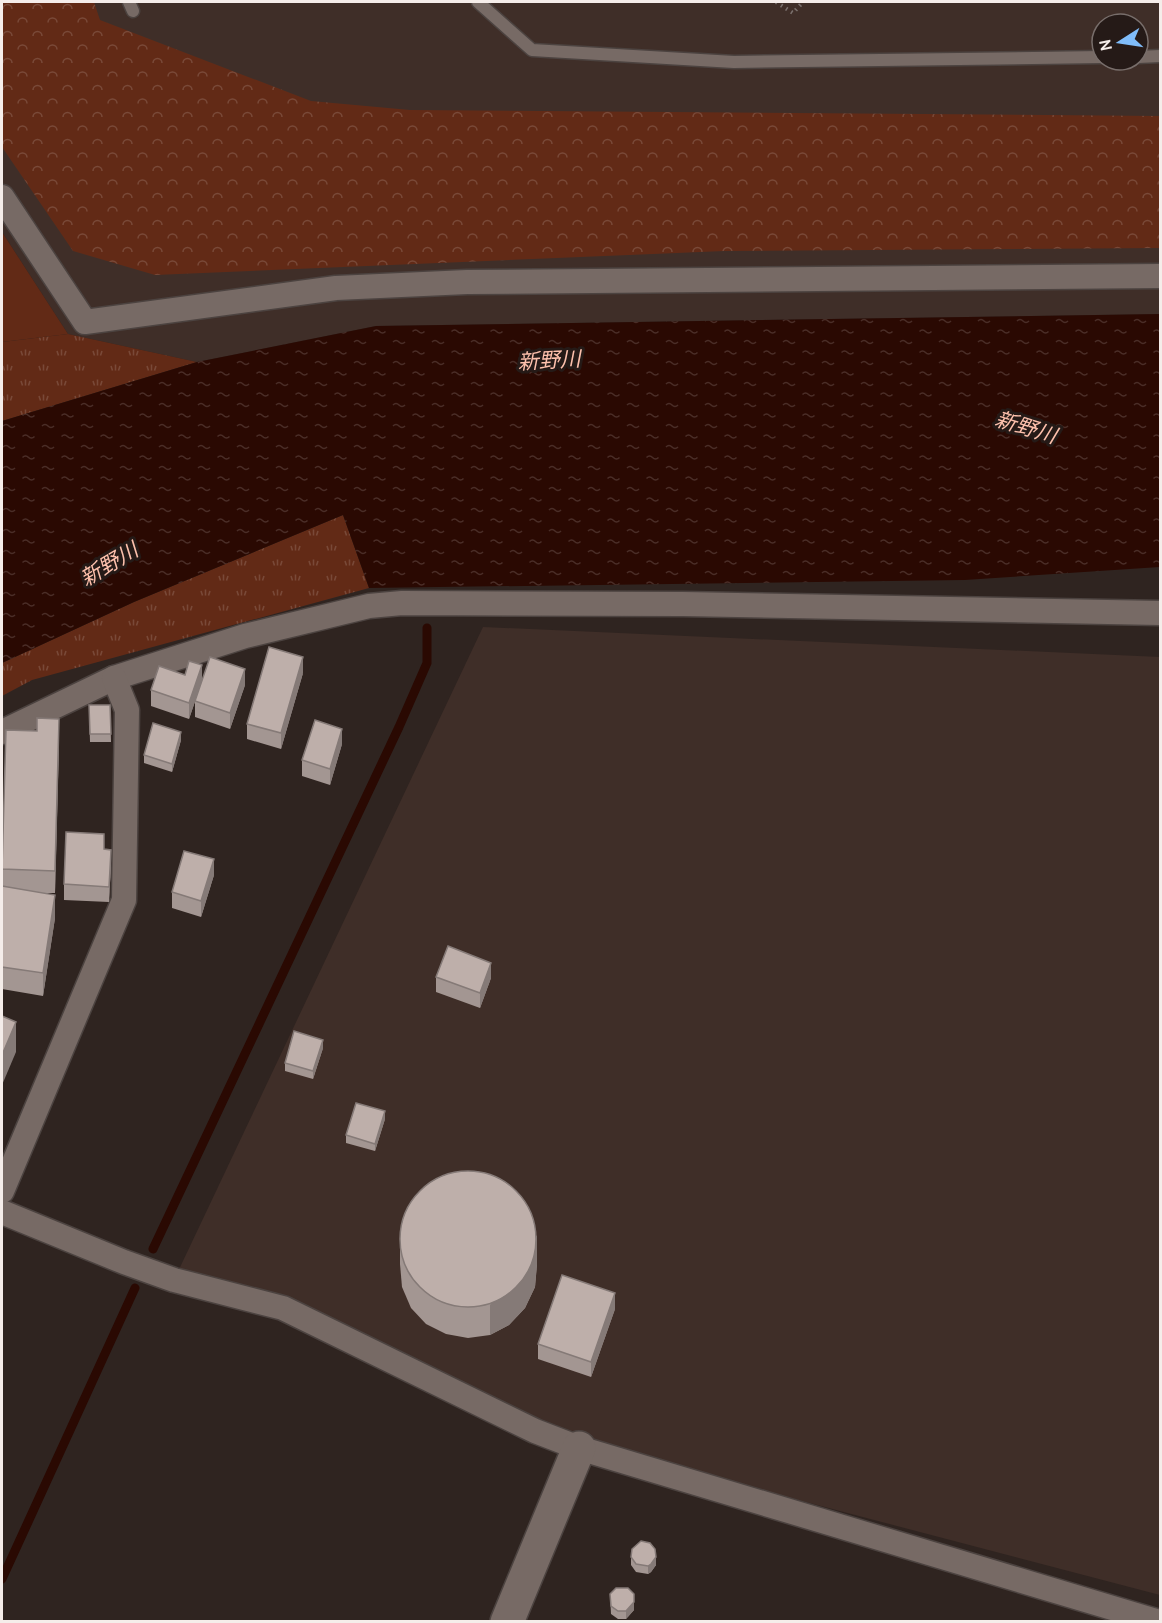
<svg xmlns="http://www.w3.org/2000/svg" width="1162" height="1623" viewBox="0 0 1162 1623" font-family="Cabin,'Noto Sans JP',sans-serif">
<style>
.built{fill:#3f2e28;fill-rule:evenodd}
.grass{fill:url(#grass-tufts)}
.forest{fill:url(#forest-crowns)}
.pitch{fill:#622a16}
.water{fill:url(#water-ripples)}
.lines{fill:none;stroke-linecap:round;stroke-linejoin:round}
.stream{stroke:#2a0902;stroke-width:9}
.lane-casing{stroke:#4c4340;stroke-width:15}
.street-casing{stroke:#4c4340;stroke-width:27}
.secondary-casing{stroke:#4c4340;stroke-width:36}
.path{stroke:#7b716e;stroke-width:4;stroke-dasharray:1.5 4.5;stroke-linecap:butt}
.lane{stroke:#776a65;stroke-width:12}
.street{stroke:#776a65;stroke-width:24}
.secondary{stroke:#776a65;stroke-width:33}
.wall{fill:#a39692}
.shaded-wall{fill:#857a77}
.building{fill:#beafaa;stroke:#857a77;stroke-width:1.5}
.labels{text-anchor:middle;dominant-baseline:central;stroke-width:6;stroke-linejoin:round;paint-order:stroke}
.water-label{font-size:21px;font-style:italic;fill:#fdc0ac;stroke:#251a17}
</style>
<defs>
<pattern id="grass-tufts" width="24" height="20" patternUnits="userSpaceOnUse" patternTransform="scale(1.5)"><rect width="24" height="20" fill="#622a16"/><path d="M3 7l-1-3M5 7V3M7 7l1-3M15 17l-1-3M17 17v-4M19 17l1-3" fill="none" stroke="#794938"/></pattern>
<pattern id="forest-crowns" width="20" height="18" patternUnits="userSpaceOnUse" patternTransform="scale(1.5)"><rect width="20" height="18" fill="#622a16"/><path d="M2 6a3 3 0 1 1 6 0M12 15a3 3 0 1 1 6 0" fill="none" stroke="#794938"/></pattern>
<pattern id="water-ripples" width="26" height="14" patternUnits="userSpaceOnUse" patternTransform="scale(1.5)"><rect width="26" height="14" fill="#2a0902"/><path d="M2 4q2-2 4 0t4 0M15 11q2-2 4 0t4 0" fill="none" stroke="#4a2d27"/></pattern>
</defs>
<rect width="100%" height="100%" fill="#2f2420"/>
<g class="built">
<path d="M2 2H1160V314L376 326 197 362 68 334 2 232ZM1102 24H1138V60H1102Z"/>
<path d="M483 627 1160 657V1595L535 1431 313 1323 174 1280Z"/>
</g>
<g class="grass">
<path d="M68 334 197 362 2 421V342Z"/>
<path d="M343 515 369 588 32 680 2 696V663L134 602Z"/>
</g>
<path class="forest" d="M2 2H94L100 20 311 101 410 110 1160 116V248L724 251 155 275 73 251 2 147Z"/>
<path class="pitch" d="M2 232 68 334 2 342Z"/>
<path class="water" d="M1160 314V567L965 580 369 588 343 515 134 602 2 663V421L197 362 376 326Z"/>
<g class="lines">
<g class="stream">
<path d="M153 1249 399 727 427 663V628"/>
<path d="M2 1579 135 1288"/>
</g>
<defs>
<g id="lane">
<path d="M129 2 133 11"/>
<path d="M478 2 532 50 734 62 1102 57"/>
<path d="M1138 57 1160 56"/>
</g>
<g id="street">
<path d="M2 197 85 322 336 288 467 282 1160 276"/>
<path d="M2 732 114 678 245 636 369 606 402 603 683 604 1160 613"/>
<path d="M2 1191 124 900 127 710 114 678"/>
<path d="M2 1212 124 1262 174 1280 283 1308 535 1431 579 1448 1159 1622"/>
</g>
<path id="secondary" d="M507 1622 579 1448"/>
</defs>
<use href="#lane" class="lane-casing"/>
<use href="#street" class="street-casing"/>
<use href="#secondary" class="secondary-casing"/>
<path class="path" d="M776 2 793 13 803 2"/>
<use href="#lane" class="lane"/>
<use href="#street" class="street"/>
<use href="#secondary" class="secondary"/>
</g>
<g class="wall">
<path d="M303 673 281 749 247 739V724Z"/>
<path d="M185 675 202 681 189 719 151 706V690Z"/>
<path d="M245 685 230 729 195 717V701Z"/>
<path d="M89 705H110L111 742H90Z"/>
<path d="M37 731 59 742 55 893H45L55 918 43 996 2 989V869Z"/>
<path d="M181 740 172 772 144 763V755Z"/>
<path d="M342 744 330 785 302 776V760Z"/>
<path d="M104 849 111 865 109 902 64 900V884Z"/>
<path d="M214 875 201 917 172 908V892Z"/>
<path d="M436 977 491 978 480 1008 436 992Z"/>
<path d="M323 1048 313 1079 285 1071V1063Z"/>
<path d="M385 1119 375 1151 346 1143V1135Z"/>
<path d="M400 1235 537 1264 535 1287 525 1308 509 1325 490 1335 468 1338 446 1334 426 1324 411 1308 402 1287 400 1264Z"/>
<path d="M615 1309 591 1377 538 1359V1344Z"/>
<path d="M631 1557 656 1565 651 1572 648 1574 636 1572 631 1565Z"/>
<path d="M610 1594 634 1610 626 1619H618L611 1614Z"/>
</g>
<g class="shaded-wall">
<path d="M303 657V673L281 749V733Z"/>
<path d="M202 665V681L189 719V703Z"/>
<path d="M245 669V685L230 729V713Z"/>
<path d="M59 719V742L55 893V871Z"/>
<path d="M342 729V744L330 785V769Z"/>
<path d="M181 732V740L172 772V764Z"/>
<path d="M111 850V865L109 902V887Z"/>
<path d="M214 859V875L201 917V901Z"/>
<path d="M55 895V918L43 996V973Z"/>
<path d="M491 963V978L480 1008V993Z"/>
<path d="M16 1022V1052L2 1085V1055Z"/>
<path d="M323 1040V1048L313 1079V1071Z"/>
<path d="M385 1111V1119L375 1151V1144Z"/>
<path d="M537 1235V1264L535 1287 525 1308 509 1325 490 1335V1305Z"/>
<path d="M615 1293V1309L591 1377V1362Z"/>
<path d="M656 1557V1565L651 1572 648 1574V1566Z"/>
<path d="M634 1602V1610L626 1619V1611Z"/>
</g>
<g class="building">
<path d="M269 647 303 657 281 733 247 724Z"/>
<path d="M210 657 245 669 230 713 195 701Z"/>
<path d="M189 661 202 665 189 703 151 690 159 666 185 675Z"/>
<path d="M89 705H110L111 734H90Z"/>
<path d="M37 718 59 719 55 871 2 869 6 730 37 731Z"/>
<path d="M315 720 342 729 330 769 302 760Z"/>
<path d="M153 723 181 732 172 764 144 755Z"/>
<path d="M66 832 104 834V849L111 850 109 887 64 884Z"/>
<path d="M184 851 214 859 201 901 172 892Z"/>
<path d="M2 886 55 895 43 973 2 967Z"/>
<path d="M448 946 491 963 480 993 436 977Z"/>
<path d="M2 1016 16 1022 2 1055Z"/>
<path d="M294 1031 323 1040 313 1071 285 1063Z"/>
<path d="M356 1103 385 1111 375 1144 346 1135Z"/>
<circle cx="468" cy="1239" r="68"/>
<path d="M562 1275 615 1293 591 1362 538 1344Z"/>
<path d="M641 1541 650 1543 655 1549 656 1557 651 1564 648 1566 636 1564 631 1557 632 1549Z"/>
<path d="M616 1588H628L634 1594V1602L626 1611H618L611 1606 610 1594Z"/>
</g>
<g class="labels">
<g class="water-label">
<text transform="translate(549 360) rotate(-3)">新野川</text>
<text transform="translate(1026 427) rotate(17)">新野川</text>
<text transform="translate(109 564) rotate(-31)">新野川</text>
</g>
</g>
<rect width="1162" height="1623" fill="none" stroke="#f5edea" stroke-width="6"/>
<g transform="translate(1120 42) rotate(258)"><circle r="28" fill="#251a17" stroke="#786e6b" stroke-width="1.5"/>
<path d="M0-4.5L10 22L0 15L-10 22Z" fill="#80bdfa"/>
<text y="-9" font-size="16" font-weight="bold" text-anchor="middle" fill="#f5edea">N</text>
</g>
</svg>
